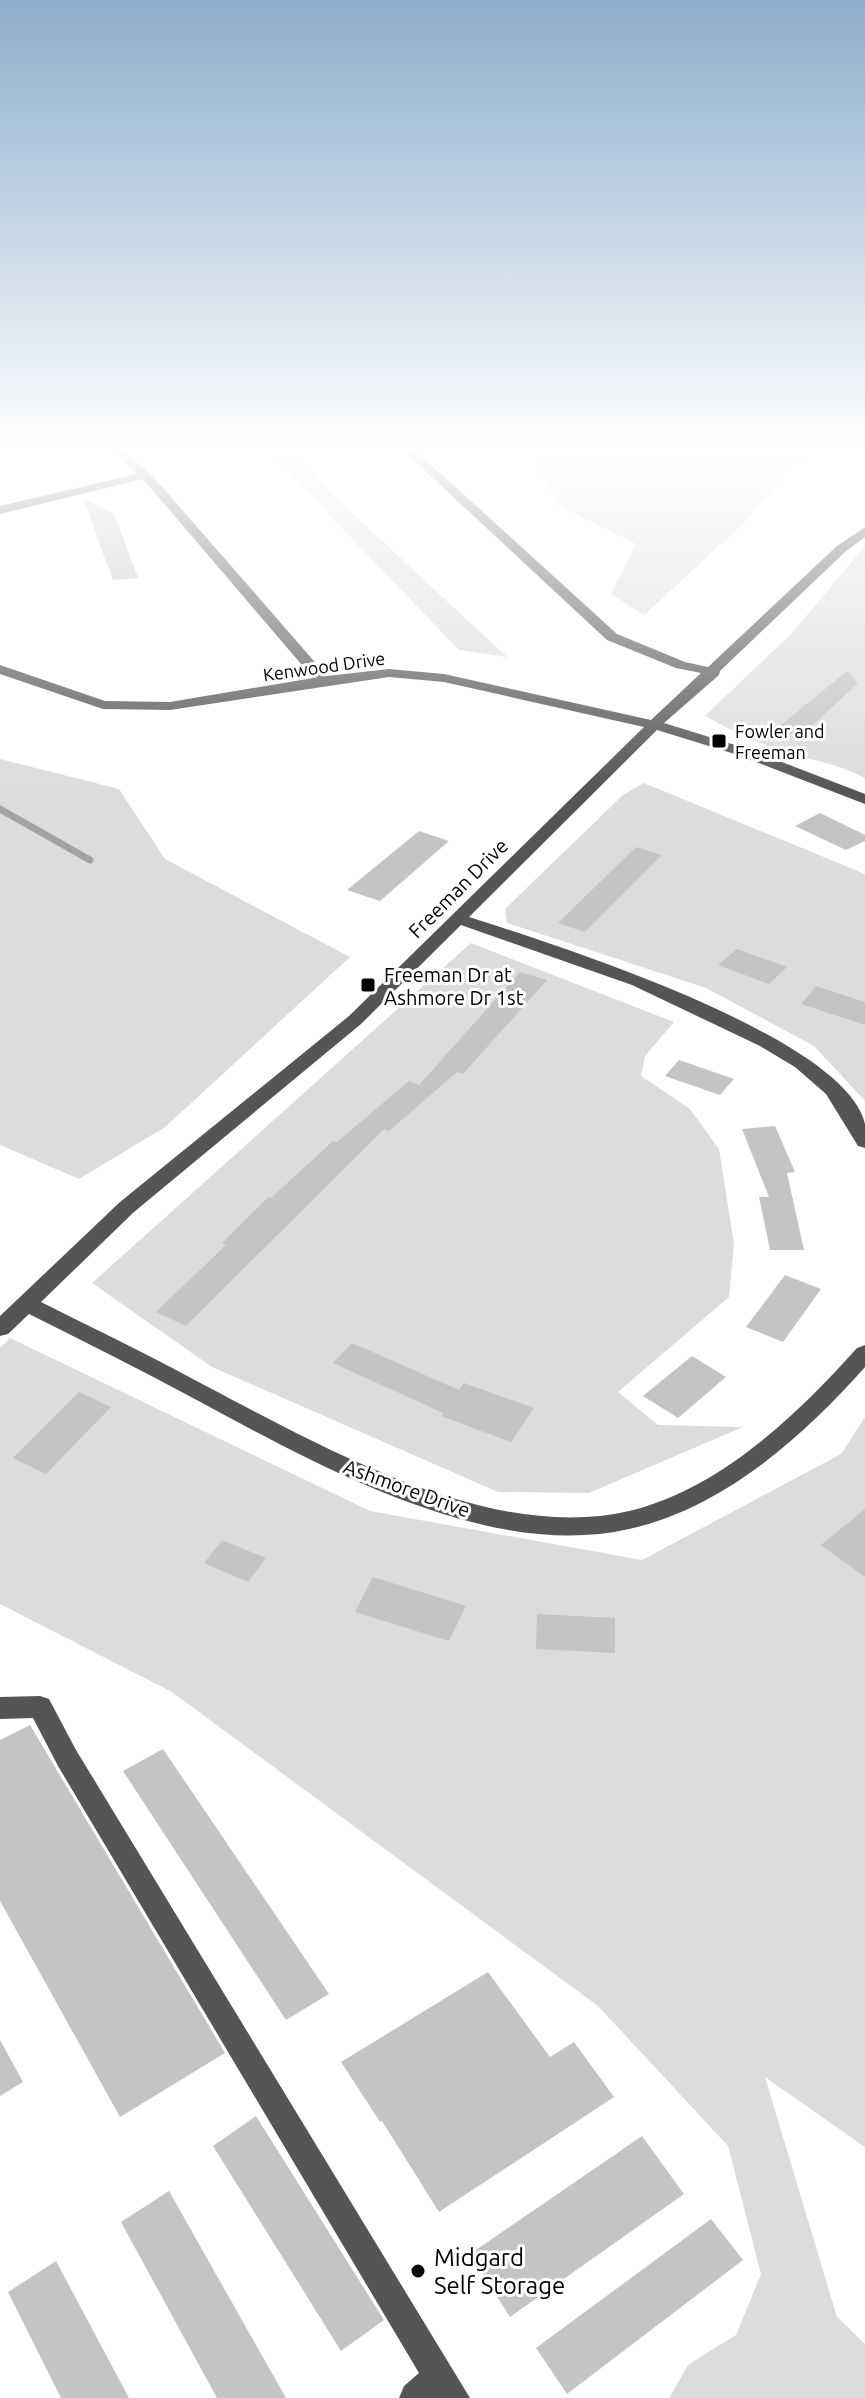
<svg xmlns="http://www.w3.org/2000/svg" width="865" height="2398" viewBox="0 0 865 2398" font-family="Ubuntu,sans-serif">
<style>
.green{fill:#dcdcdc}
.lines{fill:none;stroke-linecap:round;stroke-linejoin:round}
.stream{stroke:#a3a3a3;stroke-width:7}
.building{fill:#c4c4c4}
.minor{fill:#555;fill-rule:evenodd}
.poi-dot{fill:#000;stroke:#fff;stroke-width:3}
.labels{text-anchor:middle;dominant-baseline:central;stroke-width:6;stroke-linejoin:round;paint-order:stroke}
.far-street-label{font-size:18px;fill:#000;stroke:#fff}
.far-poi-label{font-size:18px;fill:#000;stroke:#fff;text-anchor:start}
.street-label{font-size:20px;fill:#000;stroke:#fff}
.poi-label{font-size:20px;fill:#000;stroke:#fff;text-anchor:start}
.near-poi-label{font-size:24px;fill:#000;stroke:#fff;text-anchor:start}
</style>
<rect width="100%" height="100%" fill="#fff"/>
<g class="green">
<path d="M270 453H296L335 497 507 657 459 650Z"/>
<path d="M531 453H817L792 464 746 521 644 615 611 594 636 544 559 506Z"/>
<path d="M865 546V778C839 765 814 760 786 752 758 744 731 730 705 716L792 633Z"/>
<path d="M0 759 119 789 165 859 350 957 165 1127 79 1179 0 1145Z"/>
<path d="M644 783 865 874V1101L814 1046 706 988 507 923 505 909 623 795Z"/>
<path d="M471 943 674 1022 645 1056 641 1076 690 1109 719 1149 734 1244 729 1297 618 1392 658 1425 743 1427 589 1493 498 1492 212 1367 92 1283Z"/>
<path d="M10 1338 370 1511 642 1560 841 1454 865 1417V2147L765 2077 837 2317 865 2344V2398H669L688 2365 736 2335 761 2274 728 2146 598 2006 172 1692 0 1604V1348Z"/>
</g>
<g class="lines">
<path class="stream" d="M0 809 90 860"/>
</g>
<g class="building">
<path d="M83 498 114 514 138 578 113 580Z"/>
<path d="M847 671 858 683 800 737 775 730Z"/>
<path d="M820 813 865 835V841L846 850 795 826Z"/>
<path d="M419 831 449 841 380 901 347 890Z"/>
<path d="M636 847 662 855 585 932 558 923Z"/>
<path d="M737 949 787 967 769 984 718 965Z"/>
<path d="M520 972 547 980 463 1074 457 1072 389 1131 384 1129 186 1326 156 1312 226 1245 222 1243 268 1197 271 1198 333 1141 337 1142 409 1081 419 1085Z"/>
<path d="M816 986 865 1002V1025L801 1004Z"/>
<path d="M679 1060 734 1079 720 1095 665 1076Z"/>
<path d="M775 1126 795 1172 787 1173 804 1250H770L759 1197H769L742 1129Z"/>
<path d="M785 1275 821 1289 783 1342 746 1327Z"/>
<path d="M352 1343 459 1390 464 1383 534 1408 511 1442 441 1416 443 1413 333 1363Z"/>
<path d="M692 1356 726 1377 678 1418 643 1396Z"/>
<path d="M79 1392 111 1407 46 1474 13 1458Z"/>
<path d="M865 1509V1577L821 1545Z"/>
<path d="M222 1540 266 1558 248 1582 204 1563Z"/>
<path d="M373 1577 466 1606 449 1641 355 1612Z"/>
<path d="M537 1614 615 1618V1653L536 1649Z"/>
<path d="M30 1725 225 2053 120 2117 0 1901V1740Z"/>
<path d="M163 1749 329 1994 286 2020 123 1771Z"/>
<path d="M488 1972 550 2057 574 2042 614 2097 439 2212 382 2121 380 2122 341 2062Z"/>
<path d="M0 2040 23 2082 0 2096Z"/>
<path d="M256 2116 384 2320 341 2351 213 2146Z"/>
<path d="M642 2136 684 2194 510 2317 470 2254Z"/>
<path d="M169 2191 286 2398H217L121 2222Z"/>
<path d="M711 2219 743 2260 567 2394 536 2348Z"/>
<path d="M56 2261 129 2398H61L8 2292Z"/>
</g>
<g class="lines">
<g class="minor">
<path d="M115 453H127L150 473 327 676 389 669 444 674 651 720 701 673 676 668 607 640 406 453H418L617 634 685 662 708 667 837 546 865 527V537L845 552 720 671 719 675 664 723 748 749 865 794V804L738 755 657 730 469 917C550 943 846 1036 865 1124 865 1131 865 1141 865 1148L858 1146 826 1094 795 1067 760 1046 632 985 461 925 361 1024 134 1212 41 1302C97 1330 153 1357 208 1387 326 1449 492 1543 629 1511 720 1489 797 1415 857 1348L865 1345V1367C802 1438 723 1508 629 1529 486 1562 312 1462 191 1397 137 1368 83 1341 29 1314L8 1334 0 1336V1316L120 1202 349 1016 644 727 444 682 389 677 170 710 103 709 0 674V665L105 701 170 702 313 678 143 479 0 514V506L137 474Z"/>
<path d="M40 1696 49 1699 76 1750 470 2398H399L404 2386 419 2373 58 1766 33 1718 0 1719V1697Z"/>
</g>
</g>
<linearGradient id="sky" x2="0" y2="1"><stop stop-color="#8cadcc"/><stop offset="0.57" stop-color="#fff"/><stop offset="1" stop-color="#fff" stop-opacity="0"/></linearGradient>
<rect width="865" height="789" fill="url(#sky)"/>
<g class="poi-dot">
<rect x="711" y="733" width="16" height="16" rx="4"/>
<rect x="360" y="977" width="16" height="16" rx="4"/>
<circle cx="418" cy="2271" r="8"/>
</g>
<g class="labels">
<g class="far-street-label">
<text transform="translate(324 666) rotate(-8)">Kenwood Drive</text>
</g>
<g class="far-poi-label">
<text x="735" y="731">Fowler and<tspan x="735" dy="21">Freeman</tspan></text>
</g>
<g class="street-label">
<text transform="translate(458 888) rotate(-45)">Freeman Drive</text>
<text transform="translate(407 1488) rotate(20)">Ashmore Drive</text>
</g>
<g class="poi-label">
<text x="384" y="974">Freeman Dr at<tspan x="384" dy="23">Ashmore Dr 1st</tspan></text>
</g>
<g class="near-poi-label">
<text x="434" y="2257">Midgard<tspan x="434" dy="28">Self Storage</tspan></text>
</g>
</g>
</svg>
